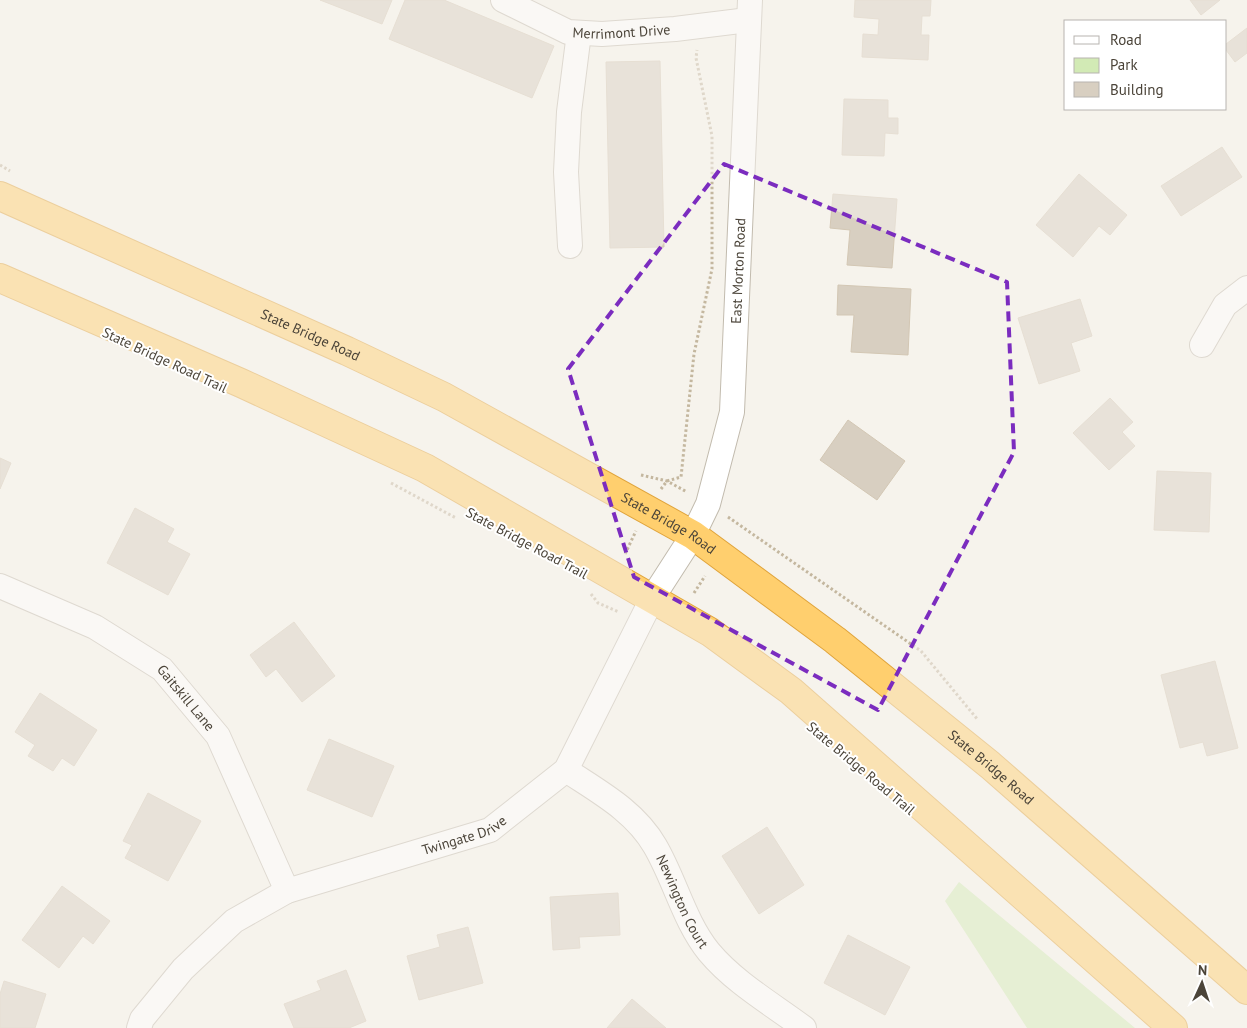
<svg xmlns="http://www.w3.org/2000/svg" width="1247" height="1028" viewBox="0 0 1247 1028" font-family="'PT Sans',sans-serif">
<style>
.green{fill:#d2eab5}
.building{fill:#d8cfc1;stroke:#d3c7b4}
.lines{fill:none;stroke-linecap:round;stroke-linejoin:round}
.minor-casing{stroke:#c2bbae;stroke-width:26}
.highway-casing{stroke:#e0a43c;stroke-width:30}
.path{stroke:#c4b79f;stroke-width:3;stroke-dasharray:2.5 2.5;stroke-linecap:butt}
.minor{stroke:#fff;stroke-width:24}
.highway{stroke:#ffcf6e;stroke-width:28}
.marked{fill:none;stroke:#7b2cbf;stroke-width:4;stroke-dasharray:10 6;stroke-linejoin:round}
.labels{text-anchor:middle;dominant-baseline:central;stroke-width:4;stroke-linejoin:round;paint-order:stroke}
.street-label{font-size:14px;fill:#4b4439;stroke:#fff}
</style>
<rect width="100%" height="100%" fill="#f6f3ec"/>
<path class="green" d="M959 882 1135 1028H1027L945 901Z"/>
<g class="building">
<path d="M320 0H392L382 24Z"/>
<path d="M405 0H444L554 46 532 98 389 39Z"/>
<path d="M855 0H931L930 16H922L921 35H929L928 60 862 57 863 34 878 35 879 19 854 17Z"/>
<path d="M1190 0H1220L1201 15Z"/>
<path d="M1247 28V53L1235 62 1226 50V44Z"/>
<path d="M660 61 664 247 610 248 606 62Z"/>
<path d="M844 99 888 100V118H898V134L885 133 884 156 842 155Z"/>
<path d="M1222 147 1242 177 1181 216 1161 186Z"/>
<path d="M1079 174 1127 215 1110 235 1099 226 1073 257 1036 225Z"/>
<path d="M833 194 897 199 892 268 847 265 850 230 830 228Z"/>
<path d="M838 285 911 289 908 355 851 352 854 315H837Z"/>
<path d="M1080 299 1092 336 1071 343 1080 371 1039 384 1018 318Z"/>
<path d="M1110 398 1133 422 1122 432 1135 446 1109 470 1073 433Z"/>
<path d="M848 420 905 461 877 500 820 460Z"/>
<path d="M0 458 11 463 0 489Z"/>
<path d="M1157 471 1211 473 1209 532 1154 530Z"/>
<path d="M135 508 174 529 167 542 190 554 168 595 107 563Z"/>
<path d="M294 622 335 676 302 702 276 669 266 677 250 655Z"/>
<path d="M1215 661 1238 748 1207 756 1203 742 1180 748 1161 675Z"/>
<path d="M40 693 97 730 74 766 62 758 53 771 28 756 35 745 15 732Z"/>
<path d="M329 739 394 766 372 817 307 790Z"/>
<path d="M148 793 201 821 168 881 125 858 132 845 123 841Z"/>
<path d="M767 827 804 885 759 914 722 856Z"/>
<path d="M62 886 110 921 93 944 83 936 59 968 22 940Z"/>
<path d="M618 893 620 935 579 937 580 948 553 950 550 897Z"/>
<path d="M468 927 483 983 419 1000 407 956 440 947 437 935Z"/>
<path d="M848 935 910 967 885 1015 824 983Z"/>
<path d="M346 970 366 1021 349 1028H294L284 1004 321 990 317 981Z"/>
<path d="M4 981 46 994 35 1028H0V994Z"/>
<path d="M632 999 666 1028H607Z"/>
</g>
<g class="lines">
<defs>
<g id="minor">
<path id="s1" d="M503 0 568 32 602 34 675 29 748 20"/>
<path d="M570 246 566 172 569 112 579 33"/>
<path d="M1202 345 1225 305 1247 288"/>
<path id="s2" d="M0 586 95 627 162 669 218 736 287 891"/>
<path id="s3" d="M566 770C599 792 635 811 655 846 675 880 684 921 709 952 735 983 772 1004 804 1028"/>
<path id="s4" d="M139 1028 142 1019 183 969 234 921 287 891 490 830 566 770 653 597 693 535 708 504 732 412 750 0"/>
</g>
<g id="highway">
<path id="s5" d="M0 196 347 351 444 397 693 535 835 640 990 765 1247 990"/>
<path d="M0 278 241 383 425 468 710 632 791 691 1173 1028"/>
</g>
</defs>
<use href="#minor" class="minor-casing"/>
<use href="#highway" class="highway-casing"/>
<g class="path">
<path d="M0 165 10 171"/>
<path d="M641 475 667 481 687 492"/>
<path d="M391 483 456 518"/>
<path d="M661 489 667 481 681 477 694 354 712 269V136L696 58 697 50"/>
<path d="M728 517 921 651 978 720"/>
<path d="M625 554 636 531"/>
<path d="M694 593 705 576"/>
<path d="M591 594 598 603 619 612"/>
</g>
<use href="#minor" class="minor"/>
<use href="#highway" class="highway"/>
</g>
<path d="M0 0H1247V1028H0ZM724 164 1007 282 1014 452 878 710 634 577 568 369Z" fill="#f6f3ec" fill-opacity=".55" fill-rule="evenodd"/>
<path class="marked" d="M724 164 1007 282 1014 452 878 710 634 577 568 369Z"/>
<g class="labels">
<g class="street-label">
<text stroke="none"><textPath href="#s1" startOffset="126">Merrimont Drive</textPath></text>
<text stroke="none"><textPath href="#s4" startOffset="1052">East Morton Road</textPath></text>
<text stroke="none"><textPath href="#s5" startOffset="340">State Bridge Road</textPath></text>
<text transform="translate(165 360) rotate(25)">State Bridge Road Trail</text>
<text stroke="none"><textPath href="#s5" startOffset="745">State Bridge Road</textPath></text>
<text transform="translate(527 543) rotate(28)">State Bridge Road Trail</text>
<text stroke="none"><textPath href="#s2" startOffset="220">Gaitskill Lane</textPath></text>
<text stroke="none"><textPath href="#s5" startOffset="1150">State Bridge Road</textPath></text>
<text transform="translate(861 768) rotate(40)">State Bridge Road Trail</text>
<text stroke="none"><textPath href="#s4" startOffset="391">Twingate Drive</textPath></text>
<text stroke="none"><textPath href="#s3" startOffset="180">Newington Court</textPath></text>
</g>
</g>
<rect x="1064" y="20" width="162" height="90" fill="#ffffff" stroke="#b7b4b0"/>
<rect x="1074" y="36" width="25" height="8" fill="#ffffff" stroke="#b7b4b0"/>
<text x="1110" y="45" font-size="15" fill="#4b4439">Road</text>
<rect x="1074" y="58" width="25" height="15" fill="#d2eab5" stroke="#b7b4b0"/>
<text x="1110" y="70" font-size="15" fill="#4b4439">Park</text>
<rect x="1074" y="82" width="25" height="15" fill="#d8cfc1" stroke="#b7b4b0"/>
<text x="1110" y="95" font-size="15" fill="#4b4439">Building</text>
<g transform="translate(1202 983) rotate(3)" stroke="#ffffff" stroke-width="4" paint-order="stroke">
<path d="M0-4L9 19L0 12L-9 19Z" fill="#4b4439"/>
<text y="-8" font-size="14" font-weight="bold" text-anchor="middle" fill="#4b4439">N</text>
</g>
</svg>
